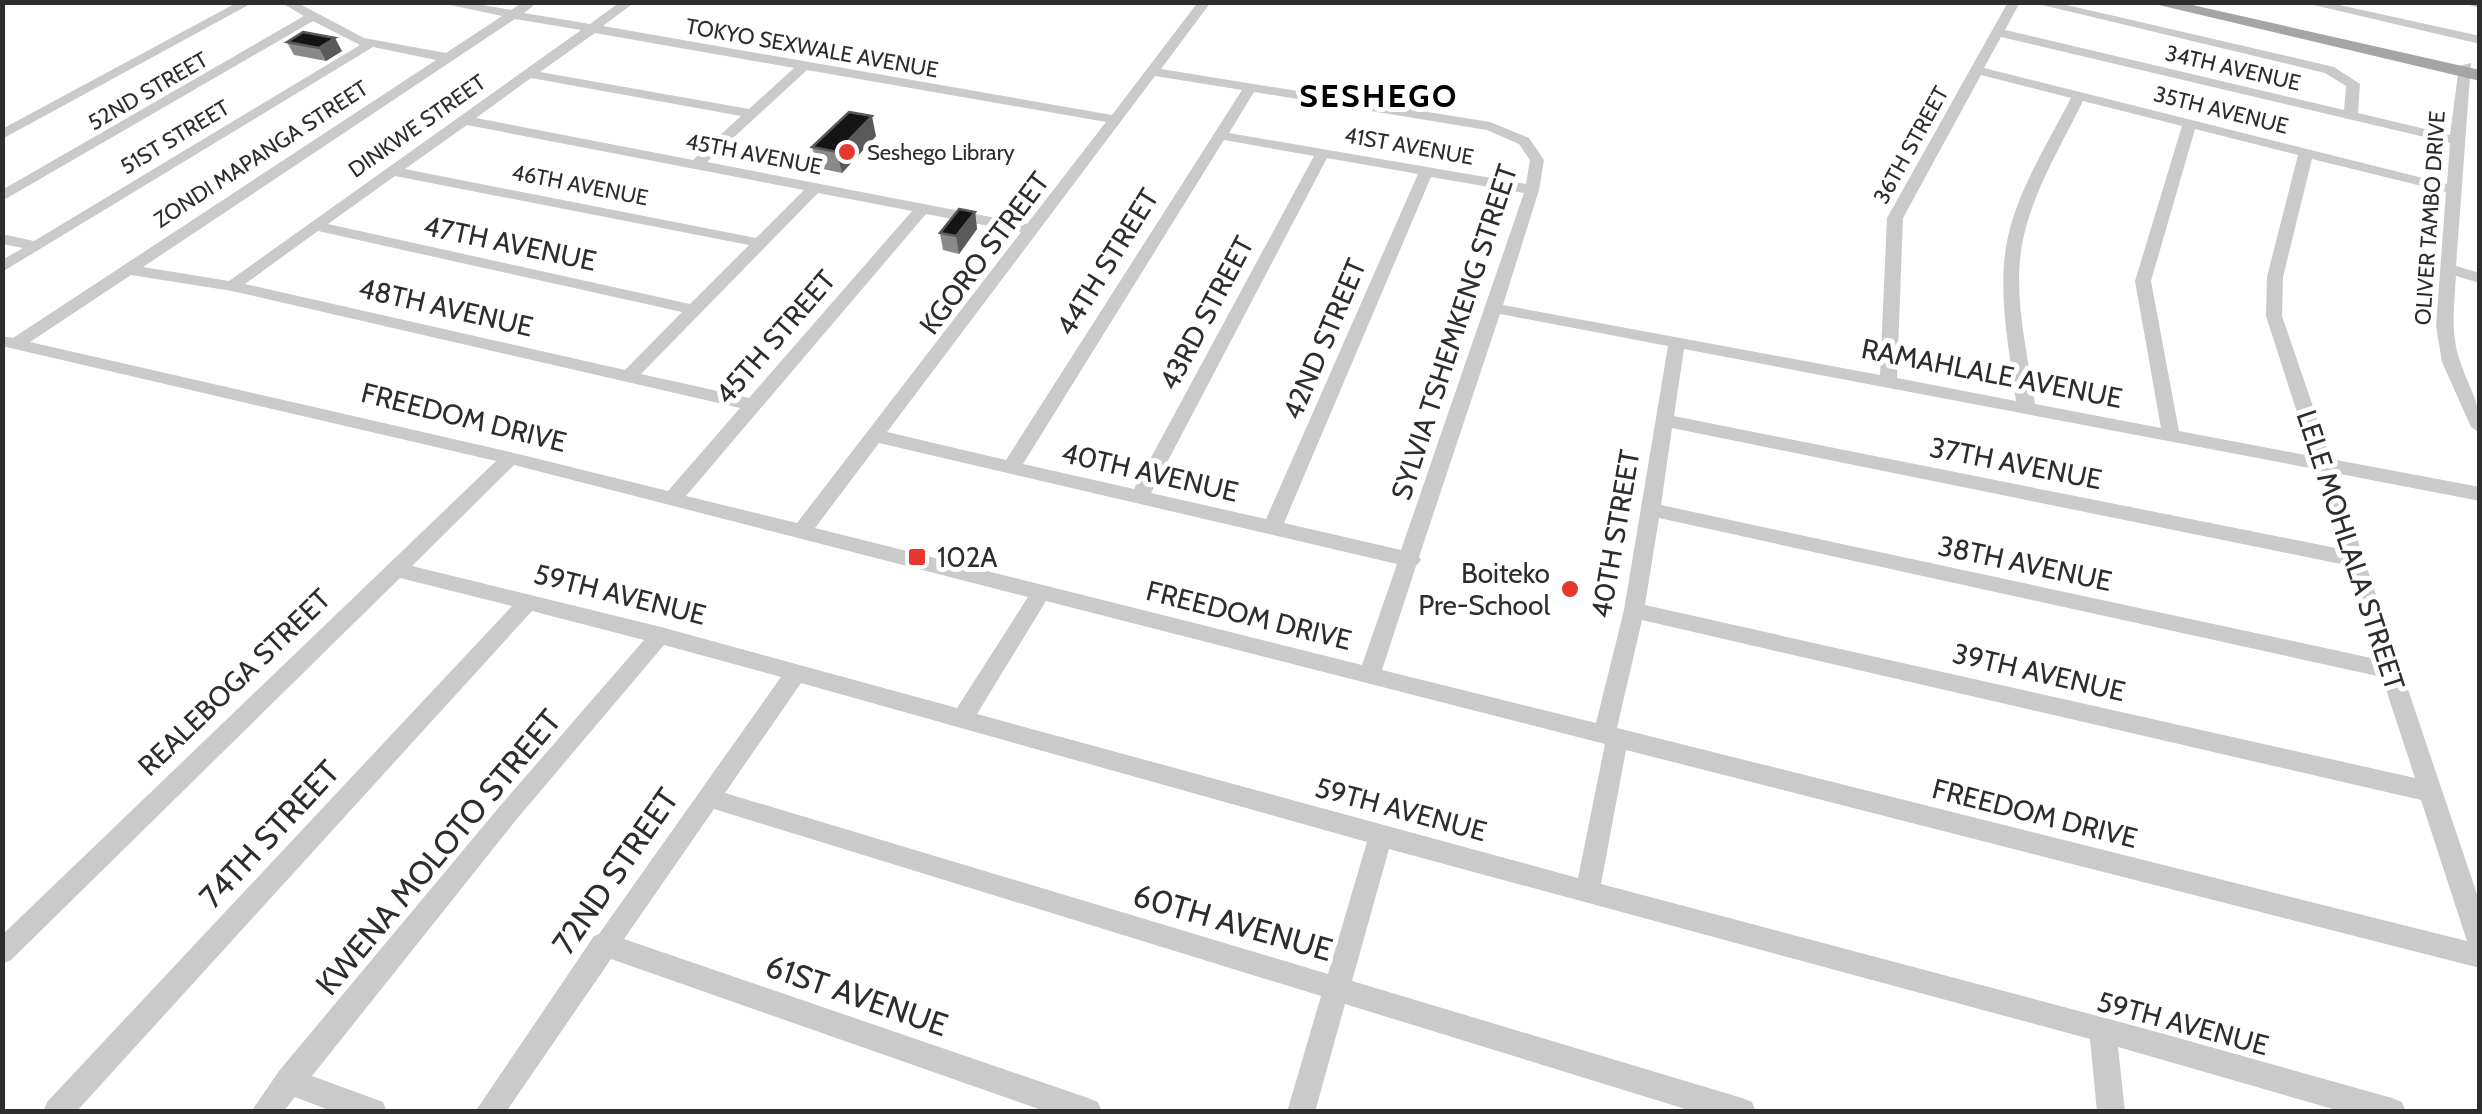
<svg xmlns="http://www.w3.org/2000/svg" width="2482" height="1114" viewBox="0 0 2482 1114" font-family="Cabin,sans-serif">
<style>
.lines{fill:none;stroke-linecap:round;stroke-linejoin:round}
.minor{fill:#cacaca;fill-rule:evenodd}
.major{fill:#a5a5a5;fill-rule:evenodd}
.wall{fill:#8a8a8a}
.shaded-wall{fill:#5a5a5a}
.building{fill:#141414;stroke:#5a5a5a;stroke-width:2.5}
.poi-dot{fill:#e6362e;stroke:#fff;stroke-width:4}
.labels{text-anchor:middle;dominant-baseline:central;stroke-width:10;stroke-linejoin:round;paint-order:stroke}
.far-street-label{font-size:22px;fill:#2d2d2d;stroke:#fff}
.far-poi-label{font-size:22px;fill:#2d2d2d;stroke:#fff;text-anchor:start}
.street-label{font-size:28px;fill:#2d2d2d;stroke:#fff}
.poi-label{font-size:28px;fill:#2d2d2d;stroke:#fff;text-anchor:start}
.far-district-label{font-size:32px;font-weight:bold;letter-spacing:2.5px;fill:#000;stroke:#fff}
.near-street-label{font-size:32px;fill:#2d2d2d;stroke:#fff}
</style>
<rect width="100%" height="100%" fill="#fff"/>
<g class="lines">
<g class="minor">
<path d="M238 2H254L2 139V129Z"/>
<path d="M280 2H296L364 38 446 53 502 16 436 2H466L511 10 523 2H538L524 13 590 24 620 2H635L603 26 1112 115 1198 2H1211L1161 69 1490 122 1529 138 1544 160 1539 190 1503 305 1880 375 1887 218 2008 2H2020L2005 30 2344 110 2346 86 2325 73 2030 2H2054L2334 67 2360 84 2358 113 2450 135 2459 66 2471 63 2456 266 2480 273V283L2456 276C2454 306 2450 335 2461 364 2471 393 2480 400 2480 433L2471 427 2442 362 2436 326 2446 192 2312 159 2283 277 2282 316 2331 459 2480 487V501L2335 473 2480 903V968L1626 750 1601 884 2139 1027 2392 1098 2402 1102 2406 1112H2343L2118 1047 2125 1112H2097L2090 1039 1389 849 1352 981 1742 1098 1752 1102 1756 1112H1695L1345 1004 1315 1112H1287L1321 996 714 809 624 939 1088 1098 1098 1102 1102 1112H1047L611 959 506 1112H475L594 936 599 934 781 677 664 645 516 820 312 1076 383 1102 387 1112H334L295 1097 283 1112H251L279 1071 500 806 644 640 532 611 76 1112H43L47 1102 512 606 400 578 11 960 2 964V935L496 461 2 346V336L13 338 436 60 373 47 2 272V260L23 248 2 244V234L34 241 360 45 313 21 2 201V190L304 16ZM515 19 581 30 229 281 143 267ZM595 33 794 68 749 109 540 72ZM2001 37 2450 143 2447 184 1984 68ZM807 70 1106 122 1027 224 707 162ZM1981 75 2071 98C2046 147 2012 198 2005 254 1999 303 2010 353 2016 401L1897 378 1903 218ZM1155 76 1242 90 1006 460 887 432ZM531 78 741 116 693 160 476 118ZM1254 92 1487 130 1519 144 1530 160 1526 184 1229 133ZM2083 101 2182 126 2135 281 2161 428 2035 404C2027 349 2011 290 2024 235 2035 188 2062 144 2083 101ZM467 125 804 190 756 238 405 169ZM2195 129 2298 155 2267 277 2266 316 2311 456 2179 431 2151 281ZM1224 140 1314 156 1134 489 1023 464ZM1327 158 1418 174 1266 519 1151 493ZM395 176 749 245 690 304 328 224ZM1431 177 1524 193 1401 550 1284 523ZM818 193 912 211 749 398 641 374ZM926 214 1021 232 797 523 686 496ZM318 231 682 312 625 370 245 284ZM131 275 232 291 740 408 668 491 510 452 30 342ZM1500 314 1668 346 1624 610 1596 723 1382 670 1416 566 1421 560 1419 557ZM1684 349 2315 469 2341 549 1674 416ZM1672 428 2346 565 2376 659 1661 505ZM879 443 1397 564 1362 665 815 528ZM514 465 1028 597 957 708 661 627 412 566ZM1659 518 2382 677 2415 778 1645 605ZM1046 601 1605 744 1578 878 977 714ZM1642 620 2421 800 2467 941 1617 728ZM801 683 1367 842 1328 974 725 793Z"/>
<path d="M2301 2H2326L2480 36V44Z"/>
<path d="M2467 2H2480V8L2469 5Z"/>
</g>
<path class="major" d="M2146 2H2179L2480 70V81Z"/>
</g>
<g class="wall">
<path d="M287 42 342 51 326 61 294 55Z"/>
<path d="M876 136 842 173 818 168 812 147Z"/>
<path d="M975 212 977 229 959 254 943 250 940 233Z"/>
</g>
<g class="shaded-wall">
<path d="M335 38 342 51 326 61 319 48Z"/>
<path d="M872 116 876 136 842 173 837 152Z"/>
<path d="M975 212 977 229 959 254 956 236Z"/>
</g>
<g class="building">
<path d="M303 32 335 38 319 48 287 42Z"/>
<path d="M849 112 872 116 837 152 812 147Z"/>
<path d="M959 209 975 212 956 236 940 233Z"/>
</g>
<g class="poi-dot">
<circle cx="847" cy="152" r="10"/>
<rect x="907" y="547" width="20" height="20" rx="5"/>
<circle cx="1570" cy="589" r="10"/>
</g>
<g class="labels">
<g class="far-street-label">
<text transform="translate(812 48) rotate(10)">TOKYO SEXWALE AVENUE</text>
<text transform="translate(2233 68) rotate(13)">34TH AVENUE</text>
<text transform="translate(148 91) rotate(-30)">52ND STREET</text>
<text transform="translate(2221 110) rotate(14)">35TH AVENUE</text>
<text transform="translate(417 126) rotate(-35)">DINKWE STREET</text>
<text transform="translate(175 137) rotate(-31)">51ST STREET</text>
<text transform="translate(1911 145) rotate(-61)">36TH STREET</text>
<text transform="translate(1409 146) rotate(10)">41ST AVENUE</text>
<text transform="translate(261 154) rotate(-33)">ZONDI MAPANGA STREET</text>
<text transform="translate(754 154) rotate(11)">45TH AVENUE</text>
<text transform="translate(580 185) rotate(11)">46TH AVENUE</text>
<text transform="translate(2430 218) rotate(-86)">OLIVER TAMBO DRIVE</text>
</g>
<g class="far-poi-label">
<text x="867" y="152">Seshego Library</text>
</g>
<g class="street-label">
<text transform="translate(510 243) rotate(12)">47TH AVENUE</text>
<text transform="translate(984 253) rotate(-53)">KGORO STREET</text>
<text transform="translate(1107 262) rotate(-58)">44TH STREET</text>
<text transform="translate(446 307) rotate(13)">48TH AVENUE</text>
<text transform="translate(1206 313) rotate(-62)">43RD STREET</text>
<text transform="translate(1454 332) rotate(-72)">SYLVIA TSHEMKENG STREET</text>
<text transform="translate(775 337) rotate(-49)">45TH STREET</text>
<text transform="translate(1324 339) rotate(-67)">42ND STREET</text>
<text transform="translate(1992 373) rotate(11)">RAMAHLALE AVENUE</text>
<text transform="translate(464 417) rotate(14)">FREEDOM DRIVE</text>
<text transform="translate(2016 463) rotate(11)">37TH AVENUE</text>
<text transform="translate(1150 472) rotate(13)">40TH AVENUE</text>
<text transform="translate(1615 534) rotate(-80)">40TH STREET</text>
<text transform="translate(2351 550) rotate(72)">LELE MOHLALA STREET</text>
<text transform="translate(2025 563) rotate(12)">38TH AVENUE</text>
<text transform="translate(620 594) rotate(14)">59TH AVENUE</text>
<text transform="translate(1249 615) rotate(14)">FREEDOM DRIVE</text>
<text transform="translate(2039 672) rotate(13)">39TH AVENUE</text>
<text transform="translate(234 682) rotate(-44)">REALEBOGA STREET</text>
<text transform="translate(1401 809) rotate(15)">59TH AVENUE</text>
<text transform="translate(2035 813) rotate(14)">FREEDOM DRIVE</text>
<text transform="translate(2183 1023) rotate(15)">59TH AVENUE</text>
</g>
<g class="poi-label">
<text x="937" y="557">102A</text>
<text x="1550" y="573" text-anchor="end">Boiteko<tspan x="1550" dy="32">Pre-School</tspan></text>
</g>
<g class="far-district-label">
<text x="1379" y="95">SESHEGO</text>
</g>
<g class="near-street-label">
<text transform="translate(269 834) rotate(-47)">74TH STREET</text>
<text transform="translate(438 852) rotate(-50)">KWENA MOLOTO STREET</text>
<text transform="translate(615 871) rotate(-55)">72ND STREET</text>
<text transform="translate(1233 922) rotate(16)">60TH AVENUE</text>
<text transform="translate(857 995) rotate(19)">61ST AVENUE</text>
</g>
</g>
<rect width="2482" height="1114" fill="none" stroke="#2d2d2d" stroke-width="10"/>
</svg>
